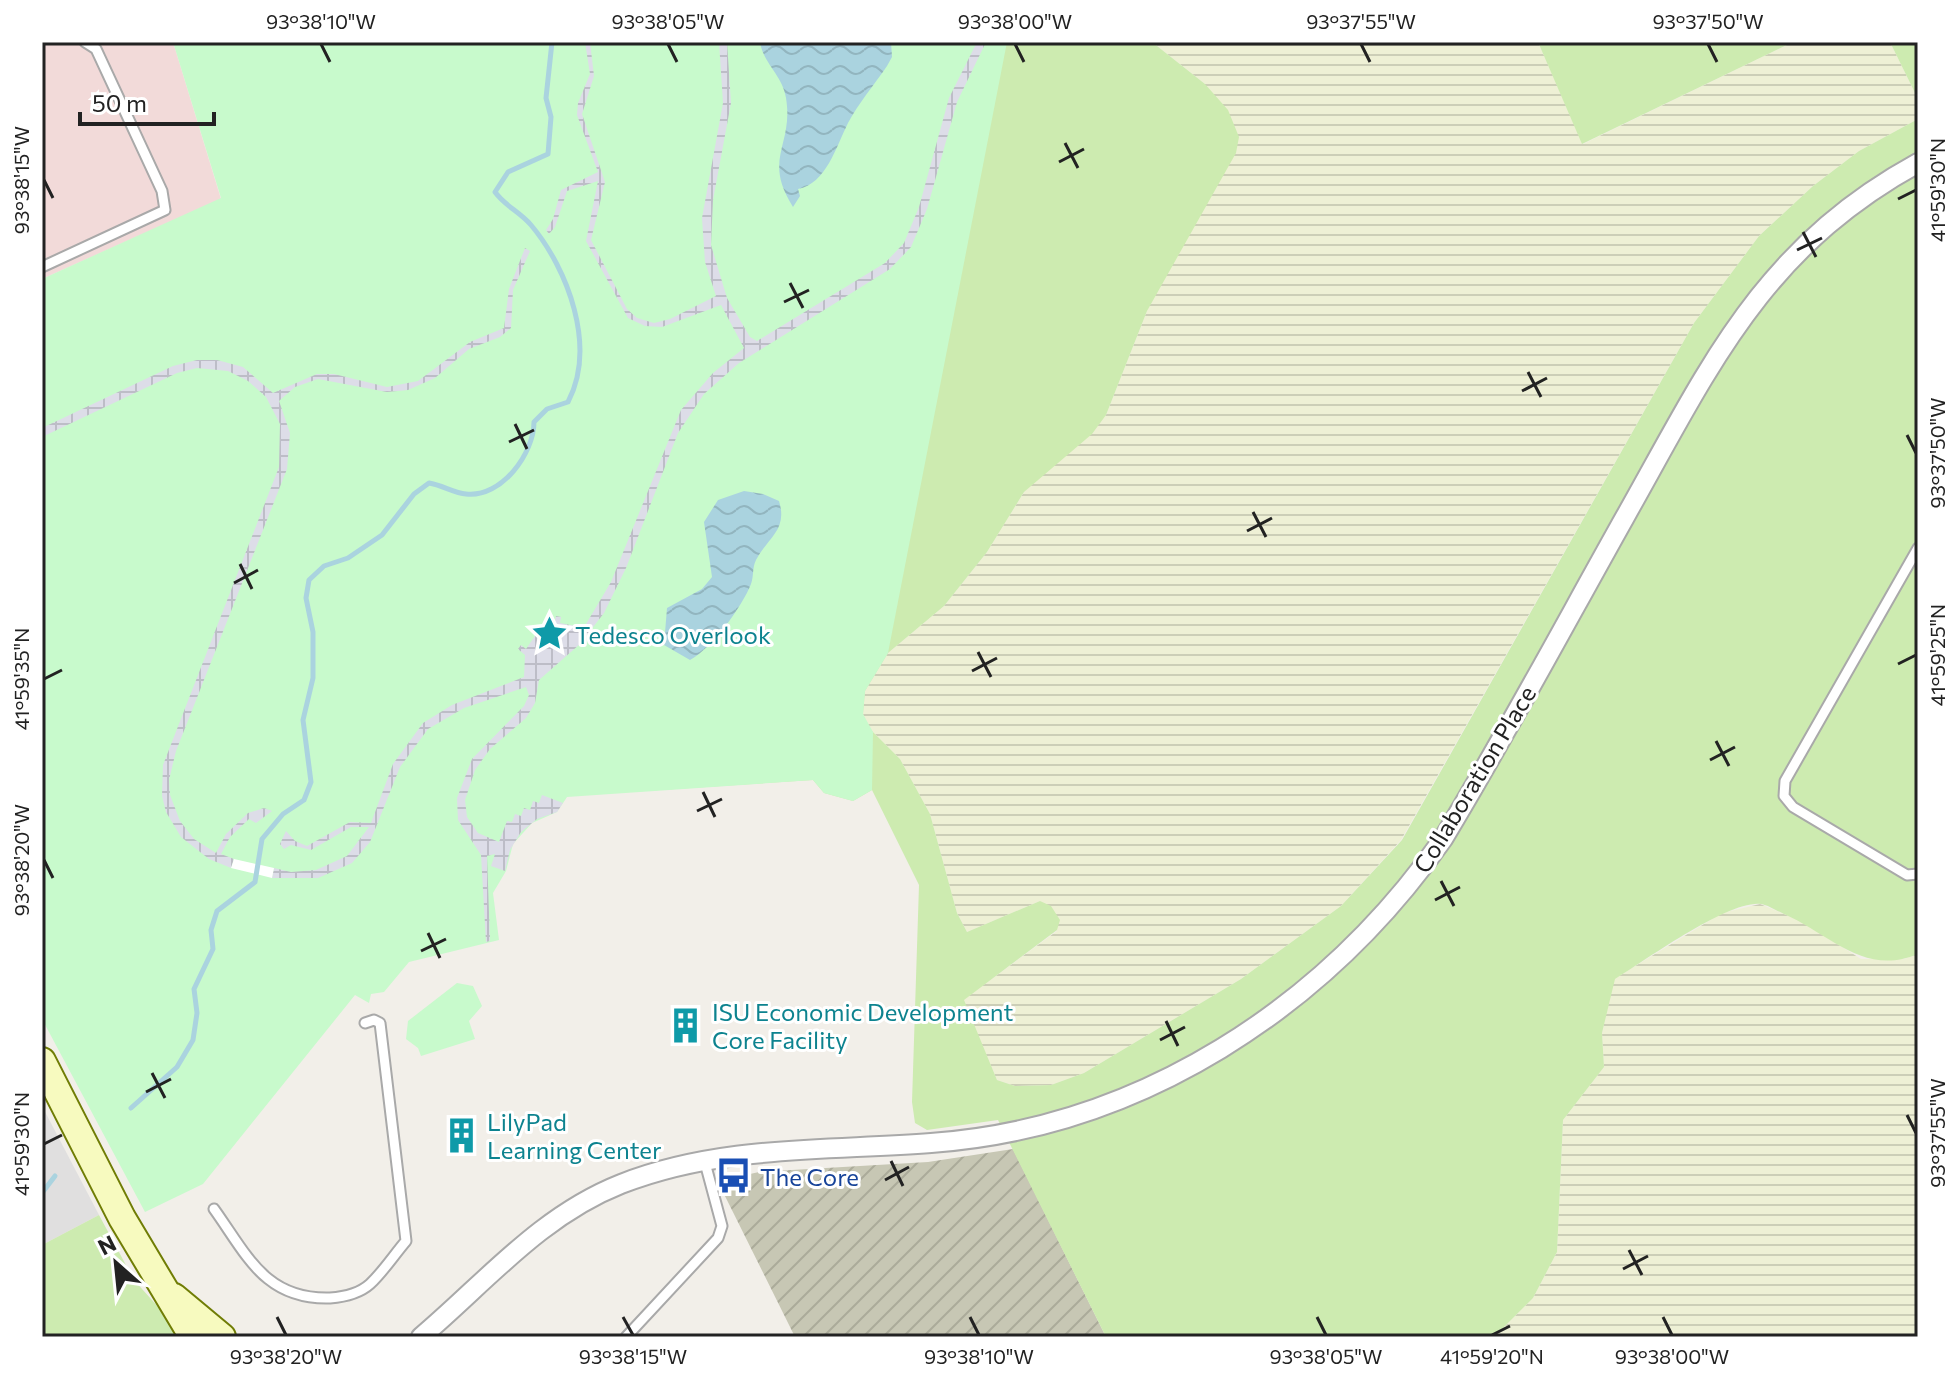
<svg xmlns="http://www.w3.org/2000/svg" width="1960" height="1379" viewBox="0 0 1960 1379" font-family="Commissioner,sans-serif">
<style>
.residential{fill:#e0dfdf}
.commercial{fill:#f2dad9}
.construction{fill:url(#construction-furrows)}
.farmland{fill:url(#farmland-rules)}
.grass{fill:#cdebb0}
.park{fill:#c8facc}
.plaza{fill:url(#plaza-grid)}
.water{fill:url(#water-waves)}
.pier{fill:#fff}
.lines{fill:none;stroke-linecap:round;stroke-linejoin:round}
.stream{stroke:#aad3df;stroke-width:5}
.lane-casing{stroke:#a9a9a9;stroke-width:13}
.street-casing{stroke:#a9a9a9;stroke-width:22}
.secondary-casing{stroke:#707d05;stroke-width:30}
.lane{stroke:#fff;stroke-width:9}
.street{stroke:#fff;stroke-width:18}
.secondary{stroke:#f7fabf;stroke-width:26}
.ticks{fill:none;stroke:#222;stroke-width:3}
.labels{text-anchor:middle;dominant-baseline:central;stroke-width:6;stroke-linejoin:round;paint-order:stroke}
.culture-label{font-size:24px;fill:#0d838f;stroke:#fff;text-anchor:start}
.street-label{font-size:24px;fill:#222;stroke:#fff}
.transit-label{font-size:24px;fill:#164399;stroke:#fff;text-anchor:start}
.neatline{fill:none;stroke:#222;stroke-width:3}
.ticks-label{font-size:20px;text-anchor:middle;fill:#222}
</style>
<defs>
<pattern id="construction-furrows" width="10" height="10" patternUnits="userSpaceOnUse" patternTransform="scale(2)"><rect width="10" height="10" fill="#c7c7b4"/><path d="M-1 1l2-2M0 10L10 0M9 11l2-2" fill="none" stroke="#abab9a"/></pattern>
<pattern id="farmland-rules" width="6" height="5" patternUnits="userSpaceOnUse" patternTransform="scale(2)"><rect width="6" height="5" fill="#eef0d5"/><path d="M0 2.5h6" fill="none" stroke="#ccceb7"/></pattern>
<pattern id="plaza-grid" width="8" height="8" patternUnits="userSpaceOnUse" patternTransform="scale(2)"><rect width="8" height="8" fill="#dddde8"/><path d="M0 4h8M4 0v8" fill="none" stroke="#bdbdc7"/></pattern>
<pattern id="water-waves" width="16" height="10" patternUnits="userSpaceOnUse" patternTransform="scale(2)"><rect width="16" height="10" fill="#aad3df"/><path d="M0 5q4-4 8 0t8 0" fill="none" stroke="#92b5bf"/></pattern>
</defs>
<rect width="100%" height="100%" fill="#f2efe9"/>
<path class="residential" d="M42 1106 99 1215 42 1245Z"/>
<path class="commercial" d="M42 42H173L221 199 42 279Z"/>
<path class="construction" d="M1013 1149 1106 1337H795L722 1190 723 1180 759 1172 928 1162Z"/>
<g class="farmland">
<path d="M1152 42H1538L1583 144 1793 42H1890L1918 99V119L1859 151 1813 186 1759 236 1694 323 1401 840 1341 906 1241 979 1084 1073 1051 1085 1015 1086 997 1080 963 1000 1057 931 1040 901 967 932 957 913 930 814 900 759 868 727 863 714 865 691 888 653 944 606 987 552 1024 492 1106 415 1147 311 1205 84Z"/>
<path d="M1760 904 1803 922 1861 959H1904L1918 954V1337H1494L1533 1298 1557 1252 1563 1120 1604 1067 1602 1033 1614 979 1722 913Z"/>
</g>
<g class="grass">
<path d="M986 42H1152L1205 84 1228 110 1239 137 1236 153 1147 311 1106 415 1092 434 1024 492 987 552 944 606 888 653 865 691 863 714 868 727 900 759 930 814 957 913 967 932 1040 901 1051 906 1060 920 1057 930 964 1000 997 1080 1015 1086 1051 1085 1084 1073 1241 979 1341 906 1402 840 1694 323 1759 236 1813 186 1859 151 1918 119V954C1864 977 1830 934 1784 914 1777 911 1768 905 1761 904 1728 900 1645 961 1615 979L1602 1033 1604 1067 1563 1120 1557 1252 1533 1298 1494 1337H1106L998 1120 927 1130 915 1123 912 1102 919 885 872 790 853 801 824 793 813 780 567 796 563 803Z"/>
<path d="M1538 42H1793L1582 144Z"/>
<path d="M1890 42 1918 43V99Z"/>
<path d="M99 1215 134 1280 185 1337H42V1245Z"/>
</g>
<g class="park">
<path d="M173 42H1007L888 653 865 691 863 714 873 732 872 790 853 801 824 793 813 780 567 797 557 812 532 823 513 844 506 871 493 893 499 940 409 962 384 992 371 994 369 1003 355 995 203 1184 145 1212 42 1019V279L221 198Z"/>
<path d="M457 983 473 986 482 1006 469 1021 475 1039 421 1056 418 1048 406 1039 408 1021Z"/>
</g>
<g class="plaza">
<path d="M585 42H590L594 76 582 114 605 182 591 240 627 309 637 318 654 323 670 319 716 296 705 262 702 218 723 103 719 42H727L731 103 713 200 711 245 727 298 750 337 757 341 885 263 904 243 919 207 949 98 977 42H986L957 102 927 209 911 247 890 269 739 363 704 394 678 433 626 568 604 613 580 644 539 680 535 703 526 718 490 749 475 770 465 800 467 817 478 833 499 842 507 821 512 822 515 814 521 816 524 808 530 810 533 801 539 803 542 795 563 803 557 812 537 819 521 832 510 850 505 871 491 866 495 854 487 856 490 941 486 942 481 855 458 820 457 798 472 759 524 706 529 695 526 687 464 708 428 729 400 767 370 842 352 863 318 878H272L274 868 291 872 316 870 347 856 369 827H351L311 850 291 845 284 849 280 844 286 831 295 841 307 846 350 822 371 823 393 764 423 723 452 705 524 677 525 655 518 649 521 645 526 649 537 633 554 624 556 616 561 617 560 623 580 627 586 624 611 582 681 410 713 373 744 348 721 305 662 327 645 326 628 318 586 241 598 181 567 191 555 227 549 234 546 230 553 219 561 190 598 172 577 115 578 103 590 74Z"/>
<path d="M525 248 530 251 513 290 511 328 500 337 469 349 435 378 408 390 387 392 318 379 295 387 279 401 290 433 287 469 176 751 169 780 170 795 180 821 194 839 216 853 226 834 248 813 264 808 272 811 256 823 249 819 230 837 221 854 234 859 231 868 209 859 181 837 166 812 162 796 163 765 279 467 280 424 266 397 248 381 228 371 197 368 177 373 42 437V428L173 366 197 360H217L243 367 273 393 317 374H334L387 387 418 381 470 342 504 328 509 289Z"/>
</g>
<g class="water">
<path d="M760 42H891L892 57 887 66C874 85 858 104 848 123 836 147 826 184 798 189L800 196 793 207C762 158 794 146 786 98 783 76 763 63 760 42Z"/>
<path d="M744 491 763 494 779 501C788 530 768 537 756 560 752 568 754 576 751 584 742 607 711 649 690 660L664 645 667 608 702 589 712 577 704 522 718 500Z"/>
</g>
<path class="pier" d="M234 859 274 868 272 878 231 868Z"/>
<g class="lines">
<g class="stream">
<path d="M131 1108 177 1067 193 1040 197 1013 194 989 213 949 211 930 217 911 255 882 262 839 283 814 304 800 311 782 303 720 313 678V632L306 598 309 580 324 566 348 558 382 535 414 494 429 483C442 485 454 493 466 494 502 498 534 453 534 422L547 409 568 402C597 347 568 269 531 225 520 212 505 206 495 192L508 172 548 154 551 117 546 98 552 42"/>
<path d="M42 1193 55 1176"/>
</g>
<defs>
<g id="lane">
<path d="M42 267 165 210 162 191 96 49 85 42"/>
<path d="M1918 548 1785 781 1784 796 1793 807 1907 875 1918 874"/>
<path d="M214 1209C247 1255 265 1300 330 1298 343 1297 360 1293 370 1284 383 1272 394 1255 406 1241L380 1023 374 1020 365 1023"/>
<path d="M626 1337 718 1238 722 1226 704 1159"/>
</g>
<path id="street" d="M421 1337C486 1282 540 1216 621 1184 720 1145 827 1151 931 1143 1140 1128 1324 1008 1443 839 1507 733 1565 624 1625 517 1709 368 1761 249 1918 163"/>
<g id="secondary">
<path d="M42 1061 122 1218 193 1337"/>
<path d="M174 1297 222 1337"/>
</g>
</defs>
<use href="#lane" class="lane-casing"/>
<use href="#street" class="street-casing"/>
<use href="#secondary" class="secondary-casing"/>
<use href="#lane" class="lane"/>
<use href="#street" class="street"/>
<use href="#secondary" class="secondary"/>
</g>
<path class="ticks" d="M321 44 330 62M668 44 677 62M1015 44 1024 62M1361 44 1370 62M1708 44 1717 62M1065 143 1078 168M1059 162 1084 149M44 180 53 198M1898 199 1916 190M1803 232 1816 257M1797 250 1822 238M790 283 803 308M784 302 809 290M1528 372 1541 397M1522 391 1547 378M515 424 527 449M1907 435 1916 453M509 442 534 430M1253 512 1266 537M1247 531 1272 518M240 564 252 589M234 583 258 570M978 652 991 677M1898 664 1916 655M972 671 997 658M44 679 62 670M1716 741 1729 766M1710 760 1735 747M703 792 715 817M697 811 722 799M44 860 53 878M1441 881 1454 906M1435 900 1460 887M428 933 440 958M421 951 446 939M1166 1021 1178 1046M1160 1040 1185 1027M152 1073 165 1098M146 1092 171 1079M1907 1115 1916 1133M44 1144 62 1135M891 1161 903 1186M885 1180 909 1167M1629 1250 1642 1275M1623 1269 1648 1256M277 1317 286 1335M623 1317 633 1335M970 1317 979 1335M1317 1317 1326 1335M1663 1317 1672 1335M1492 1335 1510 1326"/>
<defs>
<symbol id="sight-bare" viewBox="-9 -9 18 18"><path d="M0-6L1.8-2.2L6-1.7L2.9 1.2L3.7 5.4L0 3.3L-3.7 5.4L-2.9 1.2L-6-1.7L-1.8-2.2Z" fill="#0f9aa8" stroke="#fff" stroke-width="2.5" paint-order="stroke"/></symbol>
<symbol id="building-bare" viewBox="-9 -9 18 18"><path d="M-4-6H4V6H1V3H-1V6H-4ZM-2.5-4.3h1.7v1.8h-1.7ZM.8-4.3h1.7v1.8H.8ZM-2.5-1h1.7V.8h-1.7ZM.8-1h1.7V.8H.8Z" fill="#0f9aa8" stroke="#fff" stroke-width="2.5" paint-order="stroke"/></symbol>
<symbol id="bus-bare" viewBox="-9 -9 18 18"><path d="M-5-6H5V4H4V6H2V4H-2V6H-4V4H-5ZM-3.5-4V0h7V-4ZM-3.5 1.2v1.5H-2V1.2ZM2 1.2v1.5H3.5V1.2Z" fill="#1a4fb4" stroke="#fff" stroke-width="2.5" paint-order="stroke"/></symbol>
</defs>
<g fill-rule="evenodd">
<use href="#sight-bare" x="524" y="608" width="51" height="51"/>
<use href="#building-bare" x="660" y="1000" width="51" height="51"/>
<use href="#building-bare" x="436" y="1110" width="51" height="51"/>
<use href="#bus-bare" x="708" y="1150" width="51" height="51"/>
</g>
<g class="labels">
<g class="culture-label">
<text x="575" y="634">Tedesco Overlook</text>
<text x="712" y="1011">ISU Economic Development<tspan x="712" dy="28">Core Facility</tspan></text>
<text x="487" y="1121">LilyPad<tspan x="487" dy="28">Learning Center</tspan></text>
</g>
<g class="street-label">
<text transform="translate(1474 779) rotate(-59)">Collaboration Place</text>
</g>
<g class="transit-label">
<text x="760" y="1176">The Core</text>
</g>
</g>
<rect width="1960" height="1379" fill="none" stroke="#ffffff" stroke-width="88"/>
<g transform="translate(116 1263) rotate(333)" stroke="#ffffff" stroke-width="6" paint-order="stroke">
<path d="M0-6L14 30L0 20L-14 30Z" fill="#222222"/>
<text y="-12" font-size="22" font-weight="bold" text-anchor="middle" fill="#222222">N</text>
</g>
<path d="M80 112v12h134v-12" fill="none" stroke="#222222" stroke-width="4"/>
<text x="92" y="112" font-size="24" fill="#222222" stroke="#ffffff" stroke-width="6" paint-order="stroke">50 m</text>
<rect x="44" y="44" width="1872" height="1291" class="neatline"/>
<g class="ticks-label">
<text x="321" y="29">93°38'10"W</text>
<text x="668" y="29">93°38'05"W</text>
<text x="1015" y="29">93°38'00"W</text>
<text x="1361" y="29">93°37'55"W</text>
<text x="1708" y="29">93°37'50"W</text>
<text transform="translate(22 180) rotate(-90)" y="7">93°38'15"W</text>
<text transform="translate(1938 190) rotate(-90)" y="7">41°59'30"N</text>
<text transform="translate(1938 453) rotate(-90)" y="7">93°37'50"W</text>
<text transform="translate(1938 655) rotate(-90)" y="7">41°59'25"N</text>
<text transform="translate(22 679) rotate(-90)" y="7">41°59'35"N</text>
<text transform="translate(22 860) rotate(-90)" y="7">93°38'20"W</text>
<text transform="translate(1938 1133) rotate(-90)" y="7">93°37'55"W</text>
<text transform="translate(22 1144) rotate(-90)" y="7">41°59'30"N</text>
<text x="286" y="1364">93°38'20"W</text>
<text x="633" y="1364">93°38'15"W</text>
<text x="979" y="1364">93°38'10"W</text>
<text x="1326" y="1364">93°38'05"W</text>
<text x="1492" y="1364">41°59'20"N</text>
<text x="1672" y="1364">93°38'00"W</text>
</g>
</svg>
